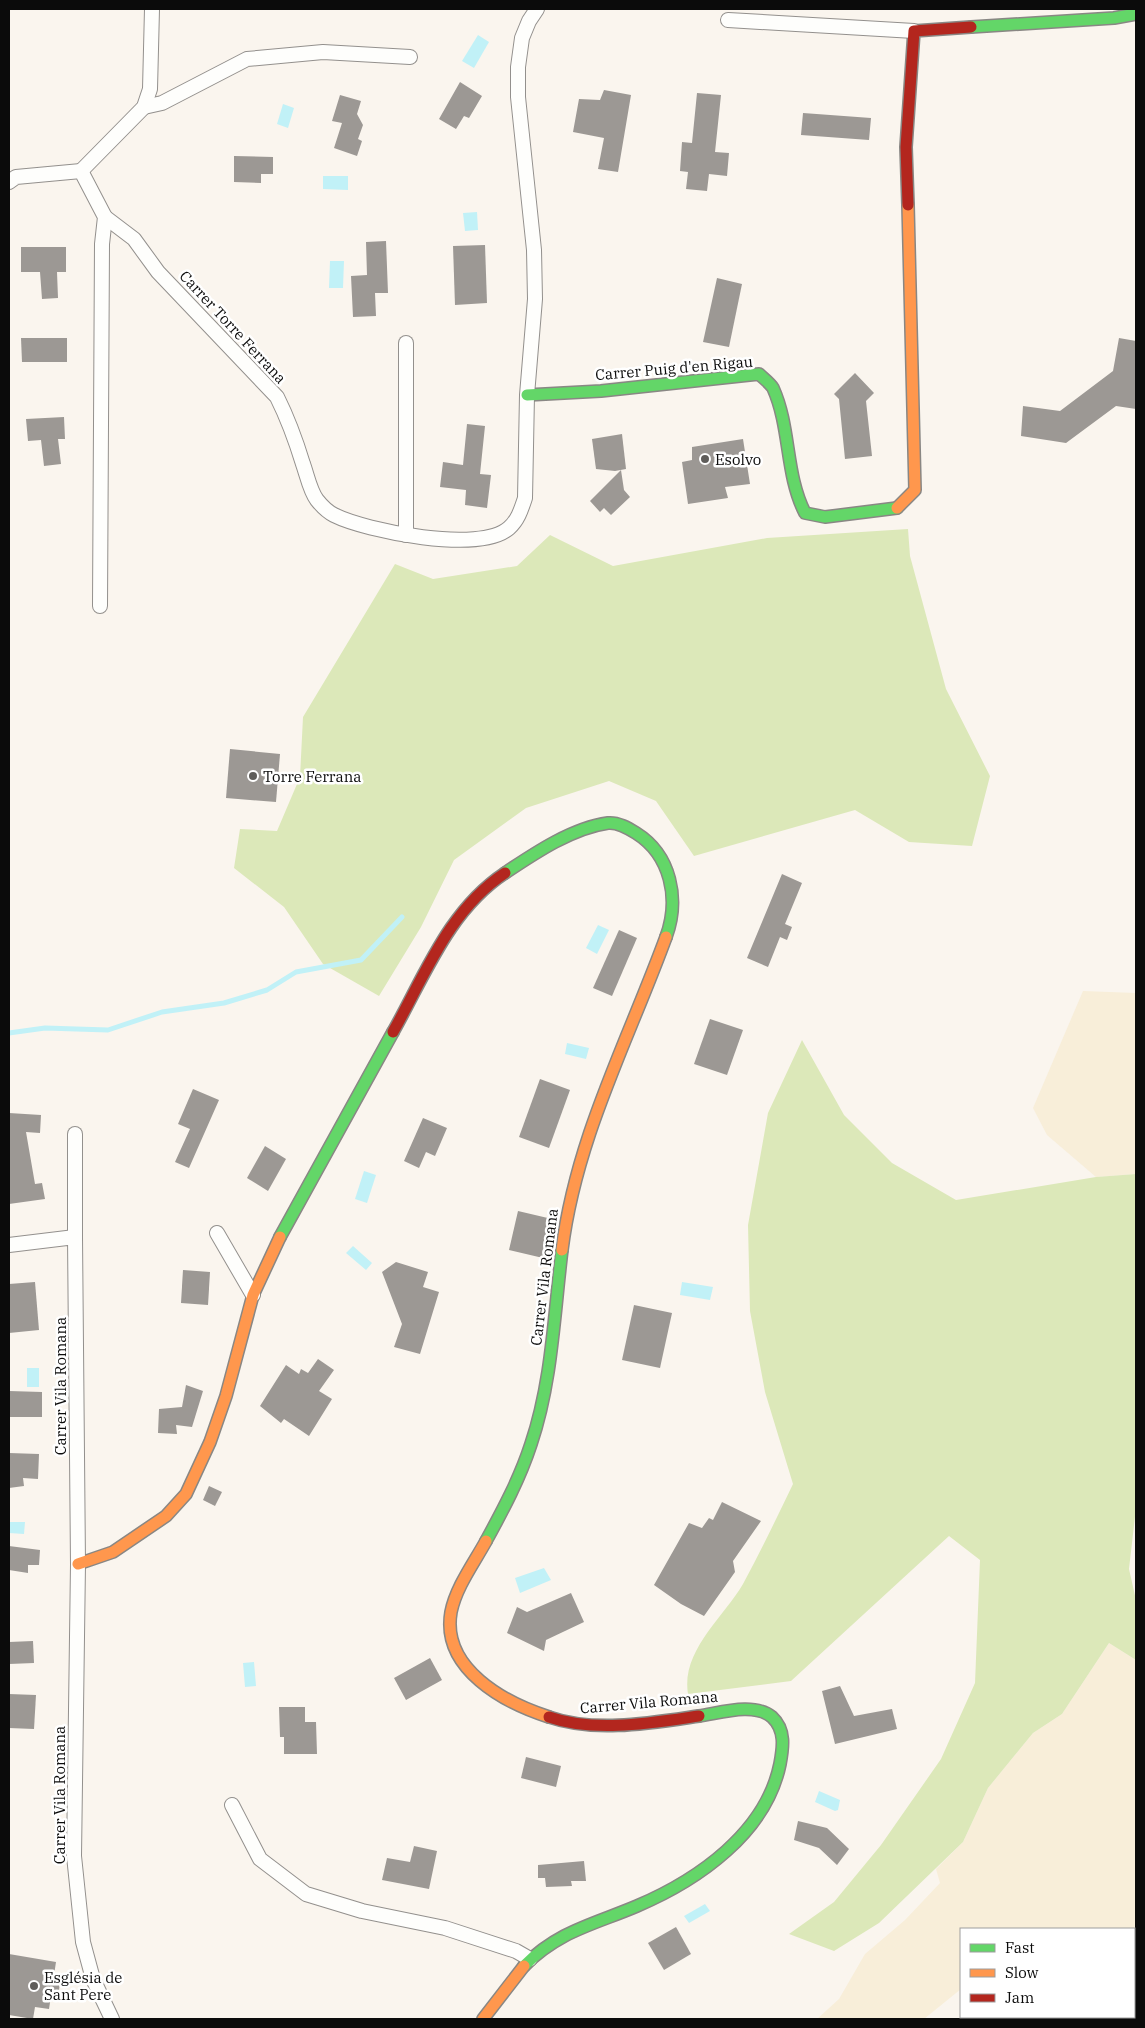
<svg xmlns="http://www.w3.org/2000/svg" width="1145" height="2028" viewBox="0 0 1145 2028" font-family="'IBM Plex Serif',serif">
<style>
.farmland{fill:#f8eed9}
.forest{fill:#dce8b9}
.water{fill:#c1f1f7}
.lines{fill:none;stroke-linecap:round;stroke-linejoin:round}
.stream{stroke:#c1f1f7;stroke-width:5}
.building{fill:#9c9894}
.street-casing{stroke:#93908d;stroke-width:16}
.fast-casing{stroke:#898784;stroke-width:14}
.slow-casing{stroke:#898784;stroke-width:14}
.jam-casing{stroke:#898784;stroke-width:14}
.street{stroke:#fefefc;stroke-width:14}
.fast{stroke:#63d668;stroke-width:11}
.slow{stroke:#ff974d;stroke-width:11}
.jam{stroke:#b3261e;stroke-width:11}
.poi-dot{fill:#5f5d5a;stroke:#fff;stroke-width:2}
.labels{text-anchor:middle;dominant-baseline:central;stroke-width:5;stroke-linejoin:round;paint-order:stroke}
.street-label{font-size:15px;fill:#0b0b0b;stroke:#fff}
.poi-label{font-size:15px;fill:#0b0b0b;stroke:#fff;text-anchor:start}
</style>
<rect width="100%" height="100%" fill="#faf5ee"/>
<g class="farmland">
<path d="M1083 991 1136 993V1174L1096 1177 1047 1135 1033 1108Z"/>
<path d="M1109 1643 1136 1660V1935L1134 1937V1929H961V1989L924 2019H817L839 1999 865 1954 905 1920 940 1883 936 1869 963 1842 988 1788 1033 1733 1062 1714Z"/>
</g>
<g class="forest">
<path d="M908 529 910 556 946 689 990 776 972 846 909 842 855 810 694 856 656 801 609 781 526 808 454 860 421 927 379 996 323 964 284 907 234 868 240 829 277 831 300 777 303 717 395 564 433 579 517 566 550 535 613 566 767 538Z"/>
<path d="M802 1040 844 1115 892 1163 956 1200 1096 1177 1136 1174V1508L1129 1569 1136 1600V1660L1109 1643 1062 1714 1033 1733 988 1788 963 1842 879 1923 834 1951 789 1934 834 1902 881 1845 941 1759 975 1683 980 1560 949 1536 791 1681 688 1694C681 1651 723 1618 743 1584 761 1551 777 1517 793 1484L765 1392 750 1311 748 1225 768 1113Z"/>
</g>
<g class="water">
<path d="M478 35 489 42 474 68 462 61Z"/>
<path d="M283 104 294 108 288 128 277 124Z"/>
<path d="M323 176H348V190L323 189Z"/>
<path d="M477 212 478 230 465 231 463 213Z"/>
<path d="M330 261H344L343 288H329Z"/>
<path d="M598 925 609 930 597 954 586 948Z"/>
<path d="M567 1043 589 1048 586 1059 565 1054Z"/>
<path d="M364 1171 376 1175 367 1203 355 1199Z"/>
<path d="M353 1246 372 1263 366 1270 346 1253Z"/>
<path d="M682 1282 713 1287 710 1300 680 1295Z"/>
<rect x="27" y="1368" width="12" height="19"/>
<path d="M9 1522H25L24 1534 9 1533Z"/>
<path d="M544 1568 551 1580 520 1593 515 1578Z"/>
<path d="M254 1662 256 1686 245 1687 243 1663Z"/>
<path d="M819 1791 840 1800 838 1810 835 1811 815 1802Z"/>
<path d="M705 1904 710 1911 689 1923 684 1916Z"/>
</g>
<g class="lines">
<path class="stream" d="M9 1033 45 1028 108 1030 162 1012 224 1003 267 990 296 972 361 960 402 917"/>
</g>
<g class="building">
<path d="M460 82 482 96 469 118 464 116 456 129 439 119Z"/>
<path d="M604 90 631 95 618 172 598 169 604 138 573 132 579 99 600 100Z"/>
<path d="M697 93 721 95 715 152 729 153 727 176 709 174 707 191 686 189 688 172 680 171 682 142 692 143Z"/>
<path d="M340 95 361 101 357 114 363 125 358 139 362 141 357 156 334 148 342 123 332 121Z"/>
<path d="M803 113 871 118 869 140 801 135Z"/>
<path d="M234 156 273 157V174H261V183L234 182Z"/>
<path d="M386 241 388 293H375L376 316 353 317 351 276 367 275 366 242Z"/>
<path d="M485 245 487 303 455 305 453 246Z"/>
<path d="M21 247H66V272H57L58 298 42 299 40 272H21Z"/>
<path d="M717 278 742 284 729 347 703 342Z"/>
<path d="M21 338H67V362H22Z"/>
<path d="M1119 338 1136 341V409L1116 406 1066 443 1021 436 1023 406 1060 411 1113 371Z"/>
<path d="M855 373 874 393 866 401 872 456 845 459 839 399 834 394Z"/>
<path d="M64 417 65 439H58L61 464 44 466 41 440 28 441 26 419Z"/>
<path d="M467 424 485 426 480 474 491 475 487 508 465 505 466 490 440 487 443 462 463 465Z"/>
<path d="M622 434 626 469 615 471 596 469 592 439Z"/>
<path d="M743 439 750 484 725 487 728 498 688 504 682 462 692 460V447Z"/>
<path d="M621 470 624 490 630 497 611 515 604 508 600 512 590 501Z"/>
<path d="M230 749 280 754 276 802 226 798Z"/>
<path d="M782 874 802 883 785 924 792 927 787 940 780 937 768 967 747 958Z"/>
<path d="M619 930 637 938 612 996 593 988Z"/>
<path d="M710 1019 743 1030 727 1075 694 1064Z"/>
<path d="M540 1079 570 1090 549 1148 519 1137Z"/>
<path d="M193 1089 219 1100 189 1168 175 1162 190 1129 178 1124Z"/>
<path d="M9 1113 41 1115 40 1133 26 1132 35 1184 42 1183 45 1199 9 1204Z"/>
<path d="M423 1118 447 1128 435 1156 426 1152 419 1168 404 1161Z"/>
<path d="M265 1146 286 1159 268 1191 247 1178Z"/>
<path d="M518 1211 552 1219 543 1258 509 1250Z"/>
<path d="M396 1262 428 1272 423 1287 439 1292 420 1354 394 1347 402 1324 382 1272Z"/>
<path d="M183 1270 210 1272 208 1305 181 1303Z"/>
<path d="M35 1282 39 1330 9 1333V1284Z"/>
<path d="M634 1305 672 1313 660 1368 622 1360Z"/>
<path d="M318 1359 334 1370 319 1391 332 1399 309 1436 284 1419 281 1423 260 1406 286 1365 299 1374 301 1369 308 1373Z"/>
<path d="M186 1385 203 1391 192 1427 176 1425 177 1434 158 1433 159 1409 182 1407Z"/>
<path d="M9 1391 42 1392V1417H9Z"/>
<path d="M9 1453 39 1454 38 1479 23 1478 24 1486 9 1488Z"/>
<path d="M209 1486 222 1492 215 1506 203 1500Z"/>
<path d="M722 1502 761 1521 733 1561 735 1572 704 1616 681 1604 654 1585 689 1523 702 1528 709 1518 713 1520Z"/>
<path d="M9 1546 40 1550 39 1565H28V1573L9 1570Z"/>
<path d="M571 1593 584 1622 546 1640 544 1651 507 1633 517 1607 527 1612Z"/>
<path d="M33 1641 34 1663 9 1664V1642Z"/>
<path d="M430 1658 442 1680 406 1700 394 1678Z"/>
<path d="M840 1686 854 1716 892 1709 897 1729 835 1744 822 1691Z"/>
<path d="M9 1694 36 1695 34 1729 9 1728Z"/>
<path d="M279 1707H305V1722H316L317 1754H284V1737H280Z"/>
<path d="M526 1757 561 1766 556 1787 521 1778Z"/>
<path d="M798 1821 827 1828 849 1849 837 1865 819 1848 794 1840Z"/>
<path d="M414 1846 437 1851 429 1889 382 1880 387 1858 410 1862Z"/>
<path d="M584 1861 586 1881H571L572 1886 546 1887 545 1878H538V1865Z"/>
<path d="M676 1927 691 1954 664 1970 648 1943Z"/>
<path d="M9 1954 56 1962 54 1975 61 1976 58 1997 51 1996 49 2009 35 2007 33 2019 9 2015Z"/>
</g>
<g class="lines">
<defs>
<g id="street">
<path d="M728 20 914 31"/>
<path d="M144 107 162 103 247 59 323 52 410 57"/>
<path d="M81 171 144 107 150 89 152 9"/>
<path d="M9 182 16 177 81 171 105 217 102 244 100 606"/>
<path d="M105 217 134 239 158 272 277 397C288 419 296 441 303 464 307 475 310 491 317 500 321 505 328 512 334 515 366 531 480 554 509 528 518 520 521 510 525 498L527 395 535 299 534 250 518 97V67L522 38 529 21 537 9"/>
<path d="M406 343V535"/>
<path d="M75 1134V1237"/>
<path d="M217 1233 253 1295"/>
<path d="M9 1245 75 1237 78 1564 74 1856 83 1942 93 1979 112 2019"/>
<path d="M232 1805 260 1859 306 1894 362 1911 445 1928 516 1951 530 1959"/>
<path d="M1134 1941 1136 1938"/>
<path d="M1029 2019 1032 2017"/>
</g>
<g id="fast">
<path d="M971 27 1114 18 1136 14"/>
<path d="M527 395 601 391 759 374C763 378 770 383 773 388 791 428 785 474 805 513L825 517 897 508"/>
<path d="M505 873C535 853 572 828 608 823 618 822 628 828 636 833 671 855 680 899 666 937"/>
<path d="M280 1237 393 1032"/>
<path d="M486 1541C503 1510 520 1478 531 1444 552 1382 554 1315 562 1250"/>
<path d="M524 1966C558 1931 595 1924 637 1906 698 1880 766 1833 780 1764 783 1748 786 1730 772 1717 754 1702 720 1713 699 1716"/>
</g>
<g id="slow">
<path d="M897 508 915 490 908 205"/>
<path d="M562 1250C576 1138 628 1041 666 937"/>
<path d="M486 1541C474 1563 456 1587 451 1612 441 1669 505 1703 549 1717"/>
<path d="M78 1564 113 1552 166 1516 186 1494 210 1442 226 1396 253 1295 280 1237"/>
<path d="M483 2019 524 1966"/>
</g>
<g id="jam">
<path d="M908 205 906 147 914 31 971 27"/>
<path d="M393 1032C425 975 449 910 505 873"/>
<path d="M549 1717C595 1733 651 1723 699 1716"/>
</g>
</defs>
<use href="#street" class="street-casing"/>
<use href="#fast" class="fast-casing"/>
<use href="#slow" class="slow-casing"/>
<use href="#jam" class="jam-casing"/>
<use href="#street" class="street"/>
<use href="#fast" class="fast"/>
<use href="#slow" class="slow"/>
<use href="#jam" class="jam"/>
</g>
<g class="poi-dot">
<circle cx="705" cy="459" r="5"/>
<circle cx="253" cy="776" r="5"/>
<circle cx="34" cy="1986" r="5"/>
</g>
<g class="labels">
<g class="street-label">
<text transform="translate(233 327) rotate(47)">Carrer Torre Ferrana</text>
<text transform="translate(674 368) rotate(-5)">Carrer Puig d'en Rigau</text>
<text transform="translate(544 1277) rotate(-83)">Carrer Vila Romana</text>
<text transform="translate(60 1386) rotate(-90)">Carrer Vila Romana</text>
<text transform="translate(649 1702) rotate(-5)">Carrer Vila Romana</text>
<text transform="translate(59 1795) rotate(-90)">Carrer Vila Romana</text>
</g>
<g class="poi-label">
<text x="715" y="459">Esolvo</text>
<text x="263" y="776">Torre Ferrana</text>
<text x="44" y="1977">Església de<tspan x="44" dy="17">Sant Pere</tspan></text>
</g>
</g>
<rect width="1145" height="2028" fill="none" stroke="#0b0b0b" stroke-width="20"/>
<rect x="960" y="1928" width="175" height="90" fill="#ffffff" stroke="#9d9d9d"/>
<rect x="970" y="1944" width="25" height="8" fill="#63d668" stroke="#9d9d9d"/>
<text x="1005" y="1953" font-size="15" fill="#0b0b0b">Fast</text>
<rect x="970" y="1969" width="25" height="8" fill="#ff974d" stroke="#9d9d9d"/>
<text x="1005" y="1978" font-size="15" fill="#0b0b0b">Slow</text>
<rect x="970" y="1994" width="25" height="8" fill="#b3261e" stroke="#9d9d9d"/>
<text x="1005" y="2003" font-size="15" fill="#0b0b0b">Jam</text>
</svg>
